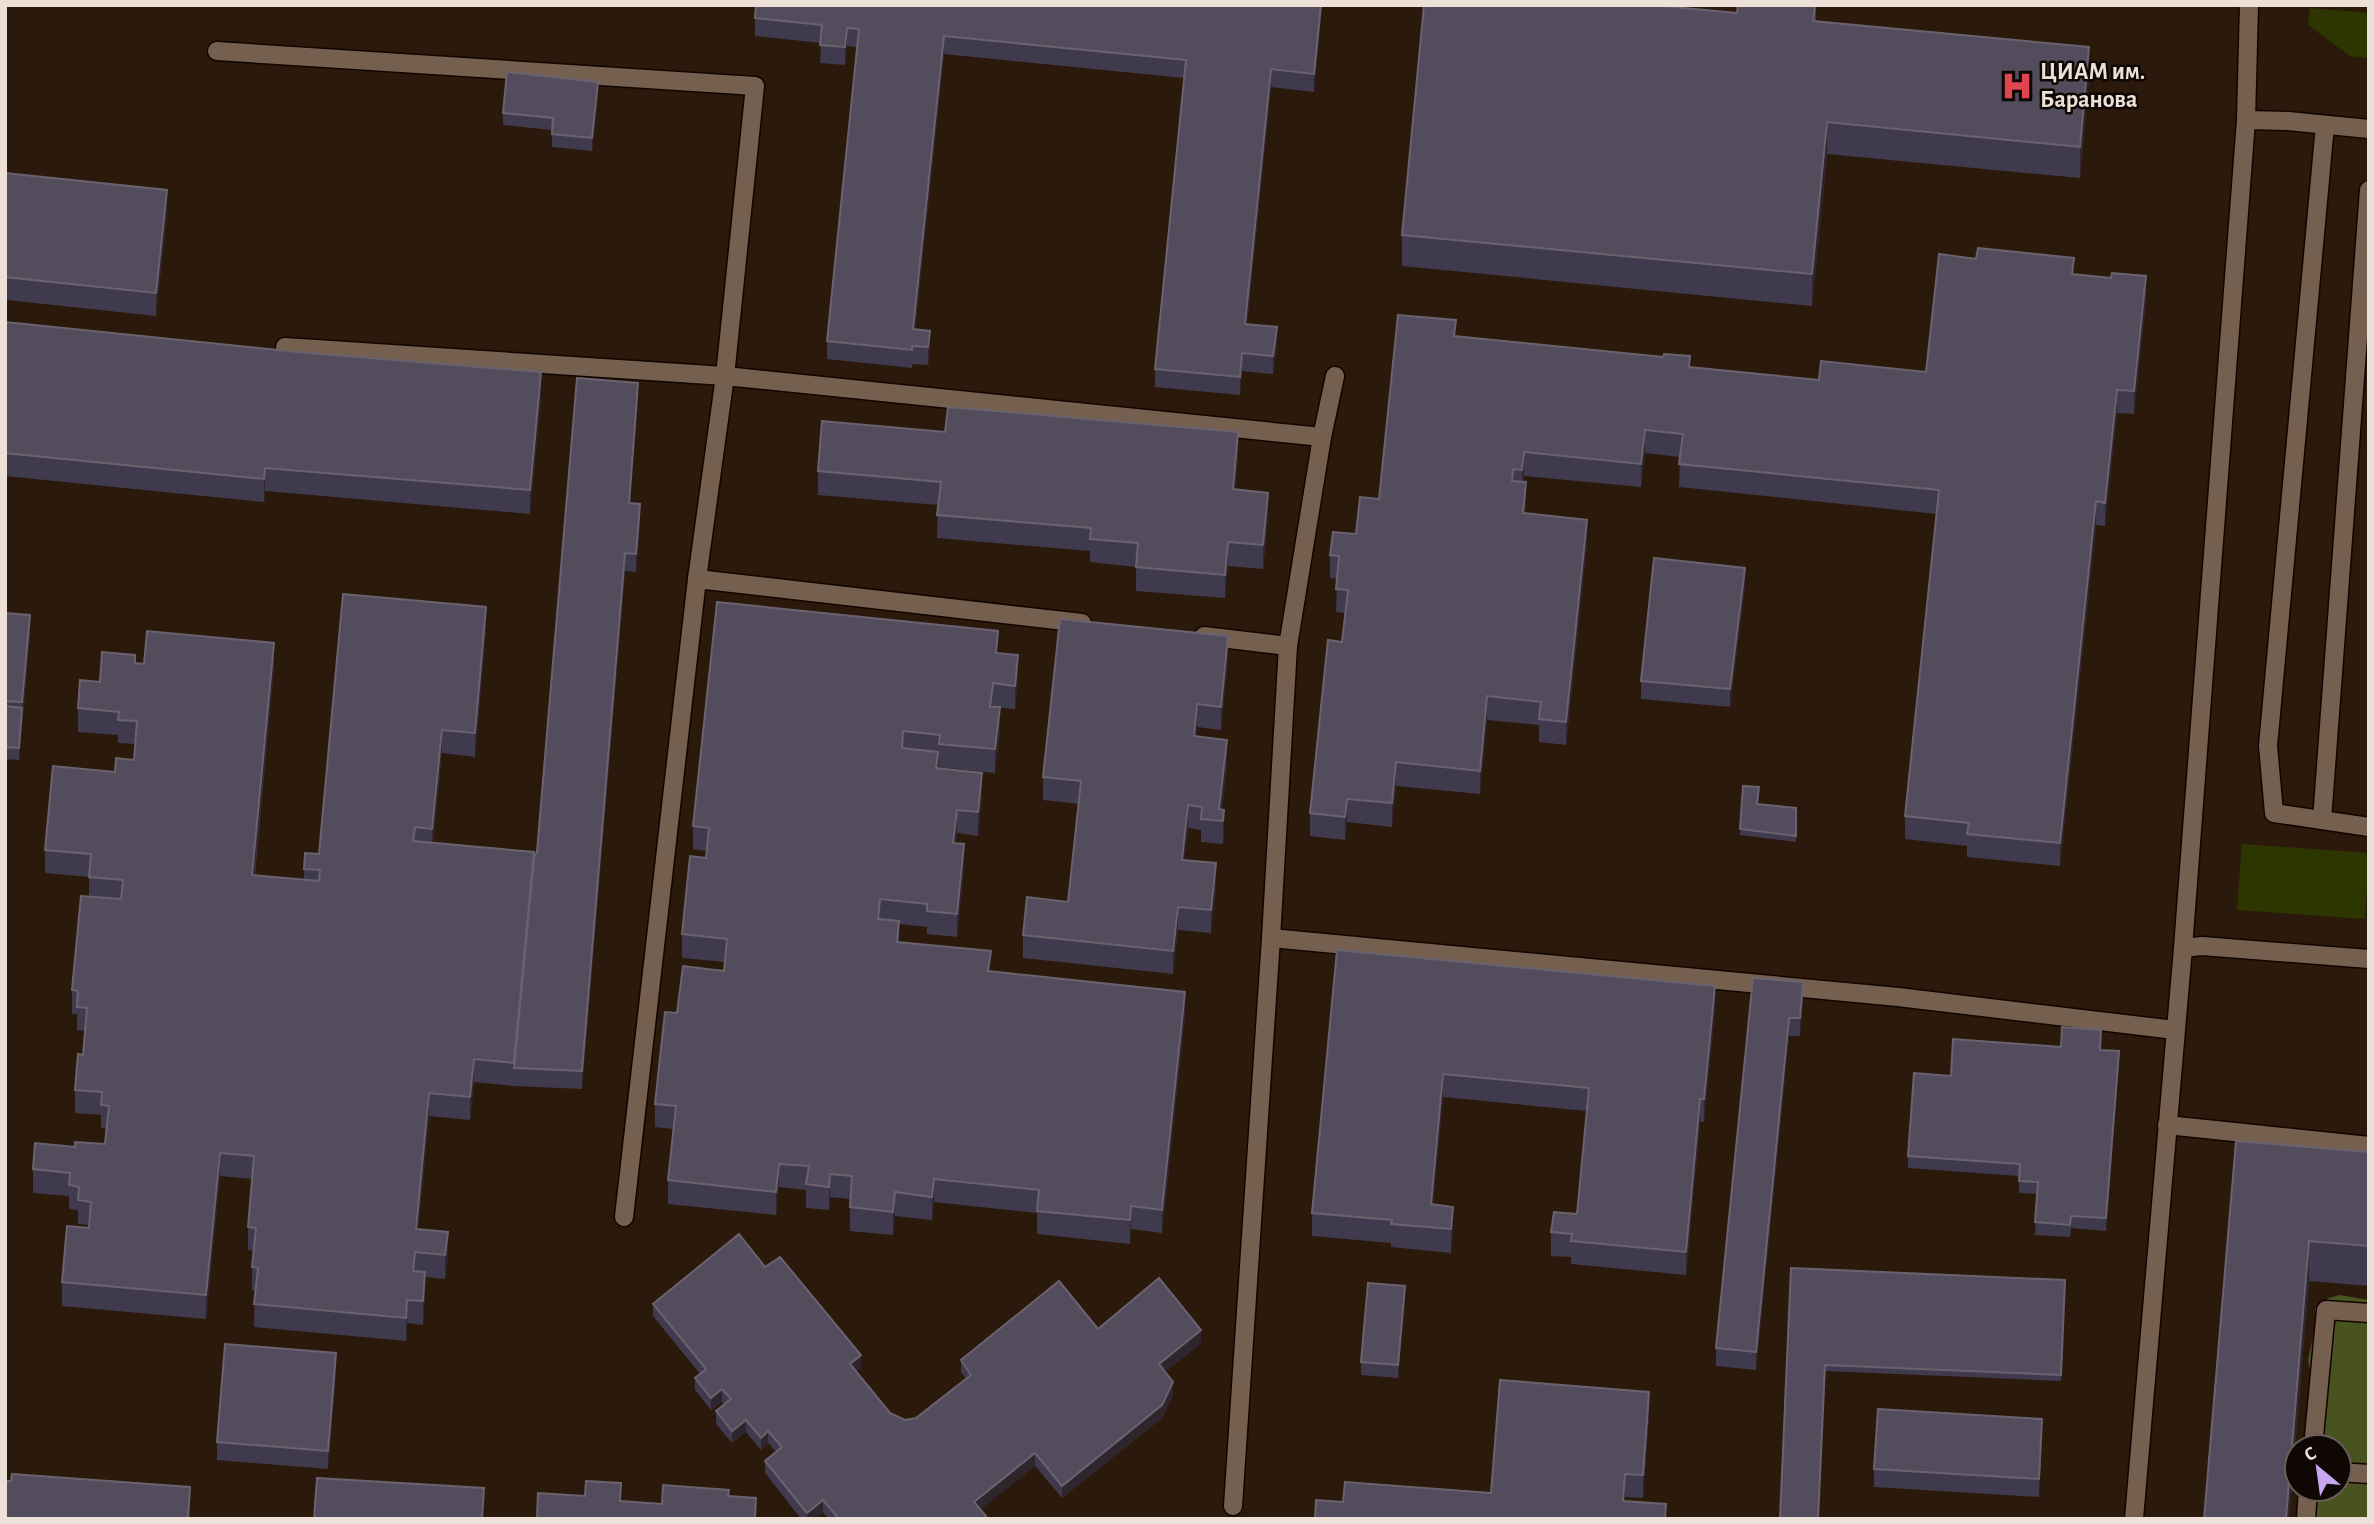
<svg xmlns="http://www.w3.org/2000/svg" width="2374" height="1524" viewBox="0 0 2374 1524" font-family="'Alegreya Sans',sans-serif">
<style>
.green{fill:#2d3600}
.forest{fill:#49531f}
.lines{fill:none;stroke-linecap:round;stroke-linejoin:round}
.service-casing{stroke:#120500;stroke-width:21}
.minor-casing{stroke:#120500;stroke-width:21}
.service{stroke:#756050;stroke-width:18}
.minor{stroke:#756050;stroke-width:18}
.wall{fill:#3f3a4d}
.shaded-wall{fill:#2f262d}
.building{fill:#524c5c;stroke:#6a636f;stroke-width:2}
.labels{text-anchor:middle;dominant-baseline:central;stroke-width:5;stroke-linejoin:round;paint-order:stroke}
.poi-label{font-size:24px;font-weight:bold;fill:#ece0d7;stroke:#0e0703;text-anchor:start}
</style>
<rect width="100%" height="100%" fill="#2b1a0b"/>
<g class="green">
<path d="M2310 8 2369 13V59L2350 56 2308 25Z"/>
<path d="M2242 844 2369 853 2365 919 2237 910Z"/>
</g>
<path class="forest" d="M2340 1295 2369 1300V1519H2308L2301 1489H2339V1447H2308L2313 1384 2308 1360 2315 1328V1308L2329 1298Z"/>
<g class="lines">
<defs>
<g id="service">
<path d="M217 51 755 86 725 376 697 579 624 1217"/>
<path d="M2246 120 2288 121 2369 129"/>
<path d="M2325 125 2268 746 2274 813 2369 827"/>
<path d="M285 347 725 376 1322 437"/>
<path d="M697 579 1082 623"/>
<path d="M1204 636 1288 646"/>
<path d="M2322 820 2369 190"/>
<path d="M1271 938 1898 997 2175 1030"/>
<path d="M2183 948 2202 946 2369 959"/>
<path d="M2167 1125 2369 1146"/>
<path d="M2313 1447 2326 1310 2369 1313"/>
<path d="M2339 1472 2369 1474"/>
<path d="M1233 1506 1271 938 1288 646 1322 437 1335 376"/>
<path d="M2306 1519 2308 1489"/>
</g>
<path id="minor" d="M2134 1519 2183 948 2246 120 2249 5"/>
</defs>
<use href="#service" class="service-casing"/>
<use href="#minor" class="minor-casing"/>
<use href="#service" class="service"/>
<use href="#minor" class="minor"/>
</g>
<g class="wall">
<path d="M1322 5 1314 92 1271 87 1247 324 1277 345 1273 374 1242 371 1240 395 1155 387V369L1184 78 944 54 915 330 930 349 928 365 912 364V368L827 359V341L857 47 847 46 845 65 820 63 821 43 755 36V18Z"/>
<path d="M1816 5V21L2089 79 2080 178 1827 154 1812 306 1402 266V235L1737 13Z"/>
<path d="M598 94 592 151 552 147V130L503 125V113Z"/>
<path d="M5 173 167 213 156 316 7 300 6 322 541 396 530 514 265 491 264 502 5 476Z"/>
<path d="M2074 274 2146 300 2134 414 2117 413 2105 526 2096 525 2060 866 1967 857V846L1905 839V816L1937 514 1679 487 1680 457 1645 453 1641 487 1524 476 1523 482 1526 506 1525 513 1587 543 1566 745 1539 742V725L1487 720 1480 794 1396 786 1392 827 1347 822 1345 840 1310 836V813L1342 642 1345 613 1336 612 1337 579 1330 578V555L1356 534 1379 499 1456 336 1690 367 1819 380 1926 372Z"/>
<path d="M638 401 630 503 640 522 636 572 625 571 582 1089 514 1086 474 1082 470 1120 429 1116 418 1229 448 1255 445 1279 425 1277V1295L423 1325 407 1323 406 1341 254 1327 255 1291 252 1290V1267L254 1251 248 1250V1227L252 1179 220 1176 206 1319 62 1306V1282L89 1228V1225L78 1224V1210L69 1209V1196L33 1193V1169L75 1147 105 1144 106 1129 101 1128V1115L75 1113V1090L83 1055 85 1031 77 1030V1014H72V990L89 896V877L45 873V850L115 772 134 760 135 744 118 743V735L78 732V708L100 682 135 663 274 666 255 875 304 879V869L319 854 486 631 475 757 442 753 433 843 534 857 537 852Z"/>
<path d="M945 432 1238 456 1235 490 1268 516 1263 569 1228 566 1225 598 1136 591V567L1090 562V551L937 538 938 505 818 495V471Z"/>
<path d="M1745 586 1730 707 1641 699V681Z"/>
<path d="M5 613 30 633 19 760 5 759Z"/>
<path d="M998 653 1018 678 1015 709 1000 708V731L995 773 939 767 938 759V768L982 796 978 836 957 833 956 843 964 867 957 937 927 934V927L899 924V942L991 972 1185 1015 1162 1233 1131 1229 1130 1244 1037 1234V1213L934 1202 932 1220 895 1216 893 1235 850 1231V1199L830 1197 829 1210 806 1208V1190L779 1187 776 1215 668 1204V1180L673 1129 655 1127V1104L677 1013 724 971 725 962 682 958V934L706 858V851L693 849V826Z"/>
<path d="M1228 659 1221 730 1197 727 1196 737 1227 763 1222 809 1224 833 1223 844 1201 842V830L1188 828 1184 861 1216 887 1211 933 1178 930 1173 974 1023 958V935L1068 902 1079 804 1043 800V777Z"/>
<path d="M1743 786 1759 794 1758 804 1796 808V842L1740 835Z"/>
<path d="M1337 950 1715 1009 1704 1122H1700L1686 1275 1571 1264V1257L1551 1256V1232L1577 1214 1587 1111 1443 1097 1433 1205 1453 1230 1451 1253 1391 1247V1243L1312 1236V1213Z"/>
<path d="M1753 978 1803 1000 1800 1036H1789L1756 1370 1716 1366V1348Z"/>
<path d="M2101 1050 2119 1063 2106 1231 2071 1228 2070 1237 2035 1235 2037 1194 2019 1193V1176L1908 1168V1156L1951 1076Z"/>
<path d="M2236 1141 2369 1152V1286L2309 1281 2289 1519H2204Z"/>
<path d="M765 1267 861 1368 856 1371 890 1413 905 1420 916 1418 966 1379 961 1372V1360L1098 1329 1201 1343 1165 1372 1173 1395 1162 1418 1062 1498 1035 1466 980 1510 986 1519H829L823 1512 815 1519H801L765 1473V1461L776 1452 768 1443 761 1450 746 1432 732 1443 716 1424V1411L724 1404 722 1402 711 1410 695 1390V1378L700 1374 653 1316V1304Z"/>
<path d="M1791 1268 2065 1280 2061 1381 1825 1371Z"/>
<path d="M1405 1299 1398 1378 1361 1375V1362Z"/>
<path d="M336 1371 328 1469 217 1460V1442Z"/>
<path d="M1649 1415 1643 1498 1625 1497V1501L1666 1519 1343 1502 1491 1493Z"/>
<path d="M2042 1437 2039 1497 1874 1487V1469Z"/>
</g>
<g class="shaded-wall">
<path d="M1321 5H1322L1314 92V74Z"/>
<path d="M847 28V46L845 65V47Z"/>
<path d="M944 36V54L913 348V329Z"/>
<path d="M2089 47V79L2080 178V147Z"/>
<path d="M1271 69V87L1245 342V324Z"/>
<path d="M598 82V94L592 151V138Z"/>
<path d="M1827 122V154L1812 306V274Z"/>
<path d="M167 190V213L156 316V293Z"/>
<path d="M2146 276V300L2134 414V391Z"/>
<path d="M7 295V318L5 331V307Z"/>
<path d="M1277 327V345L1273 374V356Z"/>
<path d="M930 331V349L928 365V347Z"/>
<path d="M1242 353V371L1240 395V377Z"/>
<path d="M541 372V396L530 514V490Z"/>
<path d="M638 383V401L629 521V503Z"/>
<path d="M2117 390V413L2105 526V503Z"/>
<path d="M1645 430V453L1641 487V464Z"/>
<path d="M1238 432V456L1233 513V489Z"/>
<path d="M1524 452V476L1522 493V470Z"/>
<path d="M265 468V491L264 502V479Z"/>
<path d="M1526 482V506L1523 536V513Z"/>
<path d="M1268 493V516L1263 569V545Z"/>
<path d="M2096 501V525L2060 866V843Z"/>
<path d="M640 504V522L636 572V554Z"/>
<path d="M1587 520V543L1566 745V722Z"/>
<path d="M1228 542V566L1225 598V575Z"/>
<path d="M625 553V571L582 1089V1071Z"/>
<path d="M1745 568V586L1730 707V689Z"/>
<path d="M486 607V631L475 757V733Z"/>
<path d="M30 615V633L22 720V702Z"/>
<path d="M1228 636V659L1221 730V707Z"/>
<path d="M274 643V666L252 898V875Z"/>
<path d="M1018 655V678L1015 709V686Z"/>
<path d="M1487 696V720L1480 794V771Z"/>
<path d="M1197 704V727L1194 760V736Z"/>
<path d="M1000 707V731L995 773V749Z"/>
<path d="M22 708V720L19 760V748Z"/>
<path d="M442 730V753L432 852V829Z"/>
<path d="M1227 740V763L1221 821 1219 809Z"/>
<path d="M1396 762V786L1392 827V803Z"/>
<path d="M982 773V796L978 836V812Z"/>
<path d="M1347 799V822L1345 840V817Z"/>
<path d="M1188 805V828L1182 884V860Z"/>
<path d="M957 810V833L953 866V843Z"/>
<path d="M1224 810V833L1223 844V821Z"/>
<path d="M964 844V867L957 937V914Z"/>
<path d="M1216 863V887L1211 933V910Z"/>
<path d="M1178 907V930L1173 974V951Z"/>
<path d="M1803 982V1000L1800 1036V1018Z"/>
<path d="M1715 986V1009L1704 1122V1099Z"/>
<path d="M1185 992V1015L1162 1233V1210Z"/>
<path d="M1789 1018V1036L1756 1370V1352Z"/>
<path d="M2119 1051V1063L2106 1231V1218Z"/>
<path d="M474 1059V1082L470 1120V1097Z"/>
<path d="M1443 1074V1097L1431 1228V1204Z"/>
<path d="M429 1093V1116L416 1253V1229Z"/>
<path d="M1700 1099V1122L1686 1275V1252Z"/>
<path d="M220 1153V1176L206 1319V1295Z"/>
<path d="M779 1164V1187L776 1215V1192Z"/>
<path d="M830 1174V1197L829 1210V1187Z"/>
<path d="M934 1179V1202L932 1220V1197Z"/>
<path d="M895 1192V1216L893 1235V1212Z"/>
<path d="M1131 1206V1229L1130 1244V1220Z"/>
<path d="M1453 1207V1230L1451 1253V1229Z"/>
<path d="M448 1232V1255L445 1279V1255Z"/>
<path d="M2309 1241V1281L2289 1519H2286Z"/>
<path d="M425 1272V1295L423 1325V1301Z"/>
<path d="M1405 1286V1299L1398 1378V1365Z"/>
<path d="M407 1300V1323L406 1341V1318Z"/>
<path d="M1201 1330V1343L1159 1377V1364Z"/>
<path d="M336 1353V1371L328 1469V1451Z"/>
<path d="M861 1355V1368L850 1376V1364Z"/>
<path d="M1173 1382V1395L1162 1418 1062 1498V1486Z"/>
<path d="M722 1389V1402L711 1410V1398Z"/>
<path d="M1649 1392V1415L1643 1498V1475Z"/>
<path d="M2042 1419V1437L2039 1497V1479Z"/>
<path d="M746 1420V1432L732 1443V1431Z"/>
<path d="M768 1431V1443L761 1450V1438Z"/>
<path d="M1035 1453V1466L974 1515V1502Z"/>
<path d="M1625 1474V1497L1623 1519V1501Z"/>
<path d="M190 1487V1505L189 1519H188Z"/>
<path d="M823 1500V1512L815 1519H807V1513Z"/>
</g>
<g class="building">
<path d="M756 5H1321L1314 74 1271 69 1245 324 1277 327 1273 356 1242 353 1240 377 1155 369 1186 60 944 36 913 329 930 331 928 347 912 346V350L827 341 859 29 847 28 845 47 820 45 822 25 755 18Z"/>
<path d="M1424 5H1652L1737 13 1738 5H1815L1813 21 2089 47 2080 147 1827 122 1812 274 1402 235Z"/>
<path d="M507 72 598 82 592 138 552 134 553 118 503 113Z"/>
<path d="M5 173 167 190 156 293 5 277Z"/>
<path d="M1978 248 2074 258 2072 274 2111 278 2112 273 2146 276 2134 391 2117 390 2105 503 2096 501 2060 843 1967 834 1969 823 1905 816 1939 490 1679 464 1683 434 1645 430 1641 464 1524 452 1522 470 1513 469 1512 481 1526 482 1523 513 1587 520 1566 722 1539 719 1541 702 1487 696 1480 771 1396 762 1392 803 1347 799 1345 817 1310 813 1328 640 1342 642 1348 590 1336 589 1339 556 1330 555 1333 532 1356 534 1360 497 1379 499 1398 315 1456 320 1454 336 1663 357 1664 354 1690 356 1689 367 1819 380 1821 361 1926 372 1939 254 1976 259Z"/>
<path d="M5 322 298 352 541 372 530 490 265 468 264 479 5 453Z"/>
<path d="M577 378 638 383 629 503 640 504 636 554 625 553 582 1071 514 1068 534 857 537 852Z"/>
<path d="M948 407 1238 432 1233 489 1268 493 1263 545 1228 542 1225 575 1136 567 1138 543 1090 539 1091 528 937 515 941 482 818 471 822 421 945 432Z"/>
<path d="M1654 558 1745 568 1730 689 1641 681Z"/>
<path d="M343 594 486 607 475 733 442 730 432 829 415 827 413 841 534 852 514 1063 474 1059 470 1097 429 1093 416 1229 448 1232 445 1255 415 1252 413 1271 425 1272 423 1301 407 1300 406 1318 254 1304 258 1268 252 1267 256 1228 248 1227 254 1156 220 1153 206 1295 62 1282 67 1226 89 1228 91 1202 78 1200 79 1187 69 1185 70 1173 33 1169 35 1143 75 1147V1142L105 1144 109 1106 101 1105 102 1092 75 1090 78 1054 83 1055 87 1008 77 1007 78 991 72 990 81 896 121 899 123 880 89 877 91 854 45 850 53 766 115 772 116 758 134 760 137 721 118 720 119 712 78 708 80 680 100 682 102 652 135 655V663L144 664 147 631 274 643 252 875 319 881 320 870 304 869 305 853 319 854Z"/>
<path d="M717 602 998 631 996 653 1018 655 1015 686 993 683 990 707H1000L995 749 939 744 940 735 903 731 902 748 938 752 936 768 982 773 978 812 957 810 953 843 964 844 957 914 927 911V904L880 899 878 919 899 921 897 942 991 951 988 971 1185 992 1162 1210 1131 1206 1130 1220 1037 1211 1039 1190 934 1179 932 1197 895 1192 893 1212 850 1207 852 1176 830 1174 829 1187 806 1184 809 1166 779 1164 776 1192 668 1180 676 1106 655 1104 665 1012 677 1013 683 966 724 971 727 939 682 934 690 856 706 858 709 828 693 826Z"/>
<path d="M5 613 30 615 22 702 5 701Z"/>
<path d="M1060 619 1228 636 1221 707 1197 704 1194 736 1227 740 1219 809 1224 810 1223 821 1201 819 1202 807 1188 805 1182 860 1216 863 1211 910 1178 907 1173 951 1023 935 1027 897 1068 902 1081 781 1043 777Z"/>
<path d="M5 706 22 708 19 748 5 747Z"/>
<path d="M1743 786 1759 787 1757 804 1796 808V836L1740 829Z"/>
<path d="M1337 950 1715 986 1704 1099H1700L1686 1252 1571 1241 1572 1234 1551 1232 1554 1212 1577 1214 1589 1088 1443 1074 1431 1204 1453 1207 1451 1229 1391 1224 1392 1220 1312 1213Z"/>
<path d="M1753 978 1803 982 1800 1018H1789L1756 1352 1716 1348Z"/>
<path d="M2062 1027 2101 1030 2100 1050 2119 1051 2106 1218 2071 1216 2070 1225 2035 1222 2038 1182 2019 1181 2020 1164 1908 1156 1914 1073 1951 1076 1953 1039 2061 1047Z"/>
<path d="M2236 1141 2369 1152V1246L2309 1241 2286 1519H2204Z"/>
<path d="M739 1234 765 1267 780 1257 861 1355 850 1364 890 1413 905 1420 916 1418 971 1375 961 1360 1059 1281 1098 1329 1159 1278 1201 1330 1159 1364 1173 1382 1162 1405 1062 1486 1035 1453 974 1502 986 1516 982 1519H839L823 1500 807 1513 765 1461 782 1447 768 1431 761 1438 746 1420 732 1431 716 1411 731 1399 722 1389 711 1398 695 1378 706 1369 653 1304Z"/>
<path d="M1791 1268 2065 1280 2061 1375 1825 1365 1818 1519H1780Z"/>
<path d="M1368 1283 1405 1286 1398 1365 1361 1362Z"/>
<path d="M225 1344 336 1353 328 1451 217 1442Z"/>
<path d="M1500 1380 1649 1392 1643 1475 1625 1474 1623 1501 1666 1504 1665 1519H1315L1316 1500 1343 1502 1345 1482 1491 1493Z"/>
<path d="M1878 1409 2042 1419 2039 1479 1874 1469Z"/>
<path d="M12 1474 190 1487 188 1519H5V1481H11Z"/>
<path d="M317 1478 484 1488 482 1519H314Z"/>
<path d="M586 1481 621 1483 620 1501 662 1504 663 1485 729 1490 728 1496 756 1498 755 1519H537L538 1493 585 1496Z"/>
</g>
<defs>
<symbol id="hospital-bare" viewBox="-9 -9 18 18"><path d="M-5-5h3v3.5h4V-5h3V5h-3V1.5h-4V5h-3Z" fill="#e0444e" stroke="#0e0703" stroke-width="2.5" paint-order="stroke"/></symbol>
</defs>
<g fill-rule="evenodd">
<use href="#hospital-bare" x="1995" y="64" width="44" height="44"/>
</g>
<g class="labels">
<g class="poi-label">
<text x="2040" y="72">ЦИАМ им.<tspan x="2040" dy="28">Баранова</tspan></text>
</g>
</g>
<rect width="2374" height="1524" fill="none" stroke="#ece0d7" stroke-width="14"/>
<g transform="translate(2318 1468) rotate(331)"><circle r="33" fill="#0e0703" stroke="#675e58" stroke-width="2"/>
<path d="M0-5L12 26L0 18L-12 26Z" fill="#c8a6ef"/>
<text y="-10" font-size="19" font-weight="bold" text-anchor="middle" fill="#ece0d7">С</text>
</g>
</svg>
